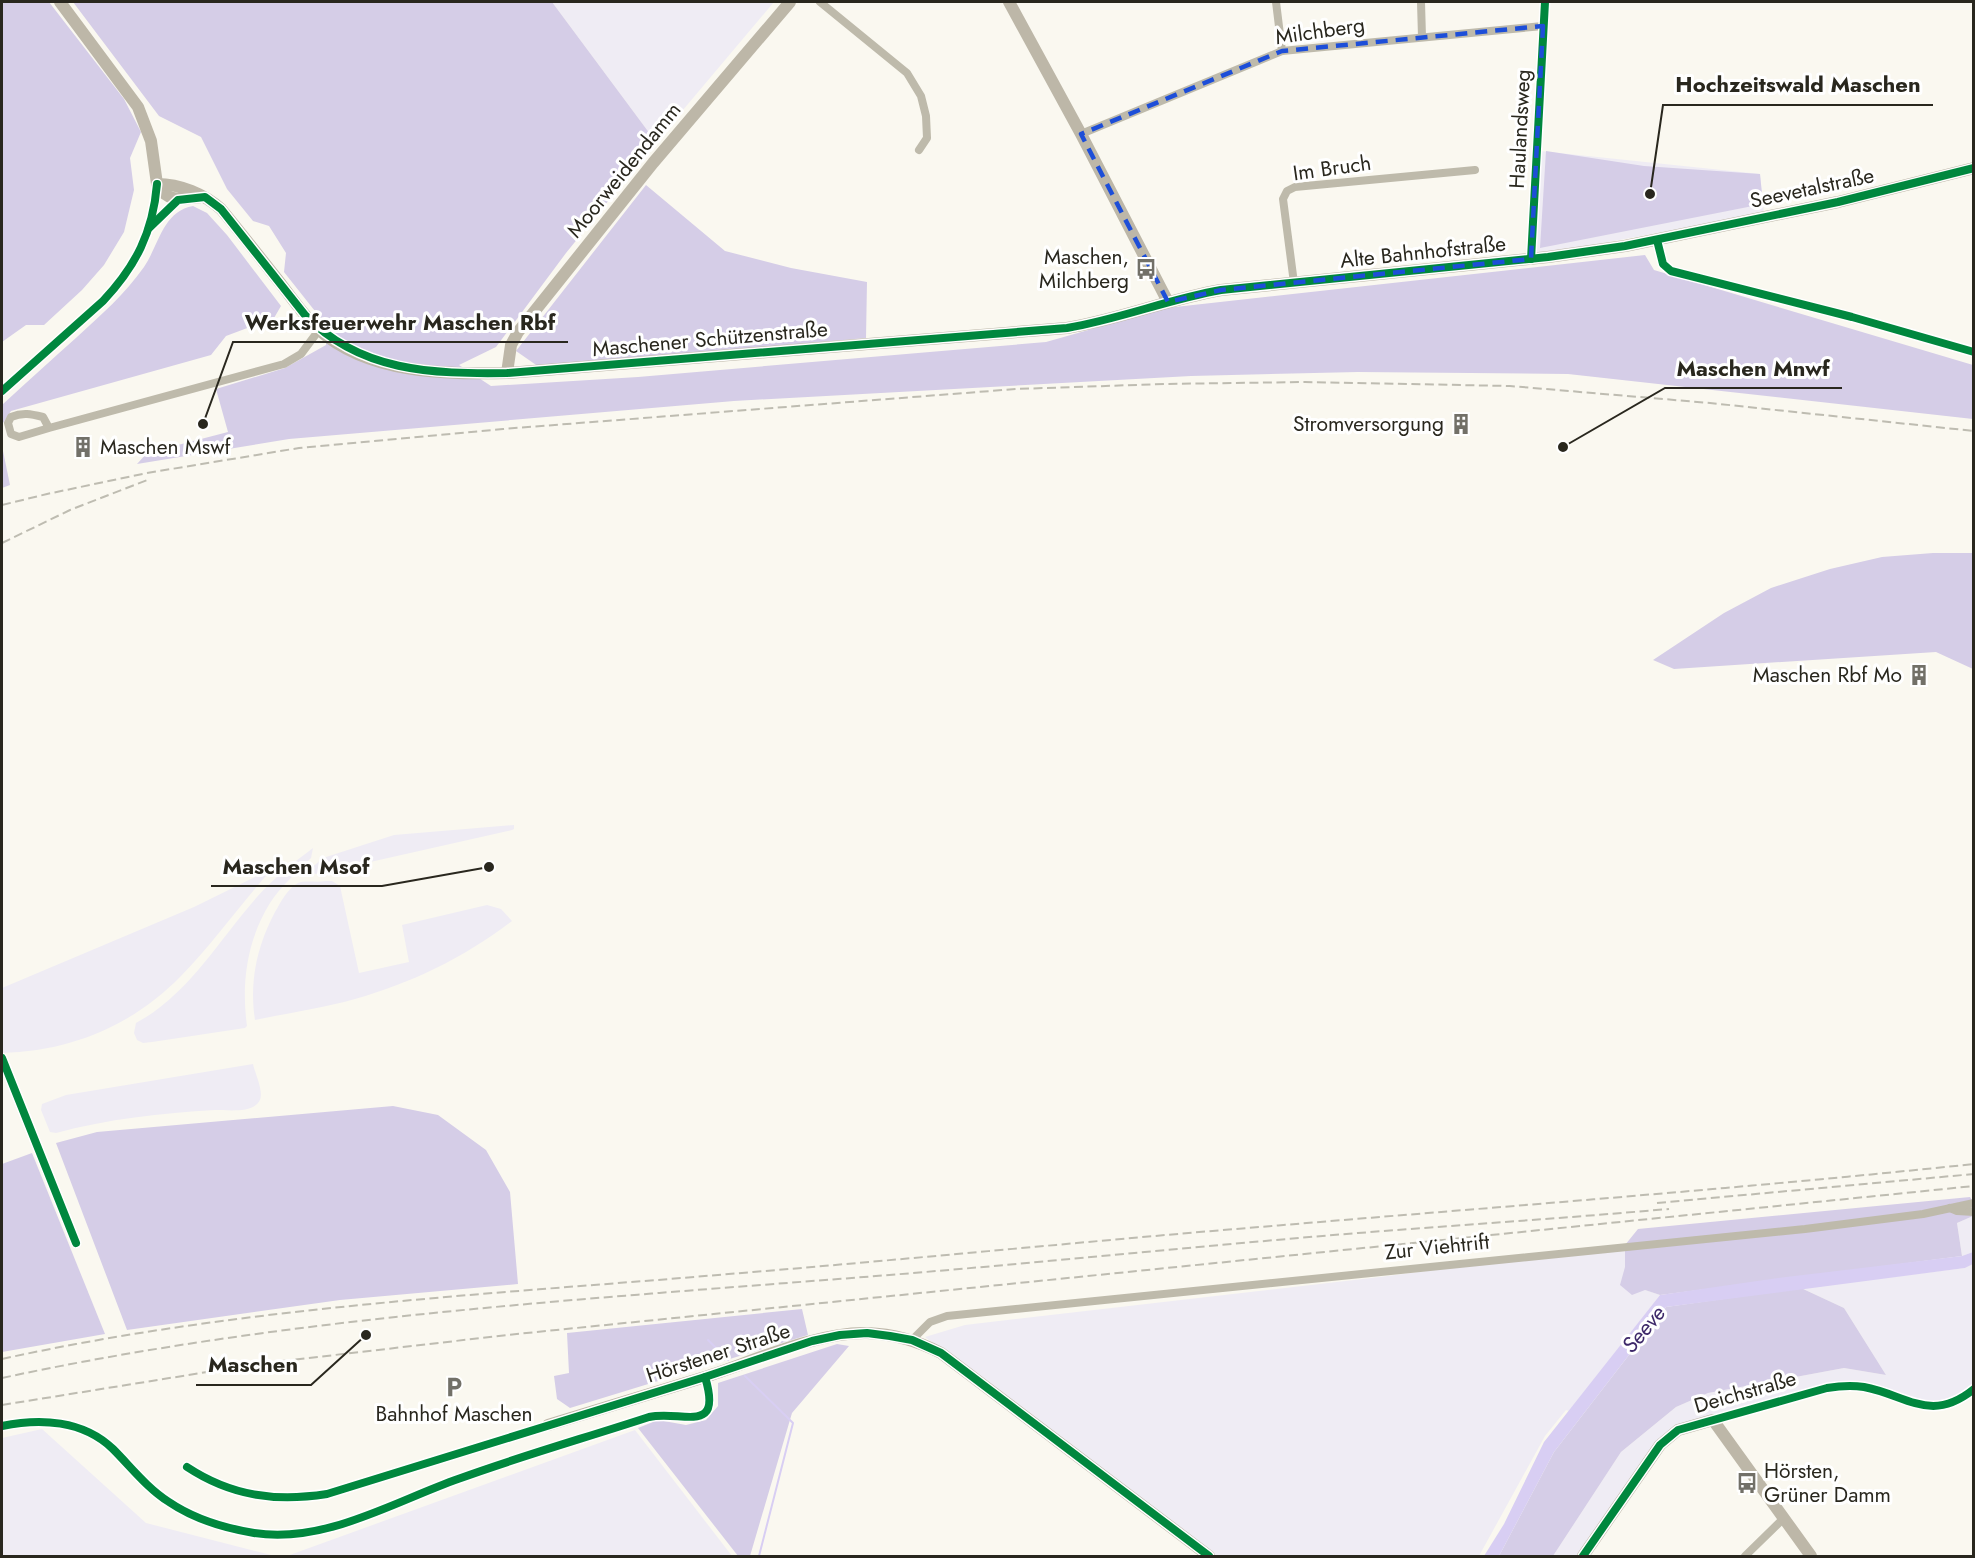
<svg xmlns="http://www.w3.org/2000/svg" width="1975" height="1558" viewBox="0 0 1975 1558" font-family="Jost,sans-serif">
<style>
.green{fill:#efecf4}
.forest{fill:#d5cde7}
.water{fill:#d8cef3}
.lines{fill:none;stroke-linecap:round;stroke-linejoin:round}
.stream{stroke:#d8cef3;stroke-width:2}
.street{stroke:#bebaab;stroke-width:8}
.secondary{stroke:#bdb7a8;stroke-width:12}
.rail{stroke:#bebcb1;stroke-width:2;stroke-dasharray:9 4.5;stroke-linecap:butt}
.cycleway-casing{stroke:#fff;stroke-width:11}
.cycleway{stroke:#00873e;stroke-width:8}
.marked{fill:none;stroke:#1d4ed8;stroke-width:4.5;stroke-dasharray:12 8;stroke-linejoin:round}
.labels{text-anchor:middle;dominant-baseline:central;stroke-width:6;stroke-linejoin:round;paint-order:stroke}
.street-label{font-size:21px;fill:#29271e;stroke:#fff}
.poi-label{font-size:21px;fill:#29271e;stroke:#fff;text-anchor:end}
.water-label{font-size:22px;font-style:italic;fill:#3e296a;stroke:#fff}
.leader{fill:none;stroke:#29271e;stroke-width:2}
.callout-dot{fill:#29271e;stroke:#fff;stroke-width:2}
.callout-label{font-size:22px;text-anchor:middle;font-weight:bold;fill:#29271e;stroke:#fff;stroke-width:6;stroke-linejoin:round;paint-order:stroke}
</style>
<rect width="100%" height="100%" fill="#faf8f0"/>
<g class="green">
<path d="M552 2H774L656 142Z"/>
<path d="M1540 151 1760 174 1764 213 1534 256Z"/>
<path d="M514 825V829L512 830 317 874 308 873 309 870 323 858 394 835Z"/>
<path d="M313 848 311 858C297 872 281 886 270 903 247 940 241 983 247 1026L245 1028 152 1042 143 1043 137 1040 134 1033 136 1023C188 995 219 940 257 897 274 878 293 863 313 848Z"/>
<path d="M273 868C241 903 214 942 181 976 132 1026 71 1051 2 1053V988L194 907Z"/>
<path d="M326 881H332L340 886 359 973 409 962 402 925 487 905 501 909 512 921C465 957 412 983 355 999 323 1008 288 1013 255 1020 249 982 257 946 275 912 281 902 287 889 298 883 305 880 317 883 326 881Z"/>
<path d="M253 1064C255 1074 266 1095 258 1103 250 1113 227 1110 215 1110 161 1113 108 1119 56 1133L50 1132 41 1110 42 1104 66 1095Z"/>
<path d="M1973 1216V1252L1962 1256 1957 1223Z"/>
<path d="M1625 1245V1267L1645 1290 1660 1295 1569 1411 1566 1410 1545 1436 1479 1556H1217L925 1337 965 1325 1380 1277Z"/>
<path d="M1973 1264V1384L1954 1397 1931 1402H1920L1856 1382 1694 1421 1651 1450 1576 1556H1553L1621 1452 1676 1407 1708 1393 1844 1368 1886 1375 1844 1308 1801 1288 1965 1268Z"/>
<path d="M42 1429 146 1523 275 1556H2V1438Z"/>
<path d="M635 1430 732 1556H287Z"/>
</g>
<g class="forest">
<path d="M2 2H49L124 99 141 132 130 158 134 190 124 232 104 265 82 290 44 325H26L2 342Z"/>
<path d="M73 2H552L656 142 566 253 496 347 459 365 491 386 638 377 1046 342 1166 308 1645 255 1654 270 1973 365V419L1568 374 1358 372 1191 376 734 401 289 439 137 464 147 453 228 432 216 389 285 368 326 345V325L284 272 286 253 269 226 253 221 227 189 201 137 159 116Z"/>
<path d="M1546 151 1644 166 1760 174 1763 204 1540 248Z"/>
<path d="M646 185 725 251 791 268 867 282 866 338 539 367 516 351Z"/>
<path d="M193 206 207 213 227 235 281 306 274 318 226 336 211 355 11 411 3 423 2 431V405C27 382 52 359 77 337 101 315 125 294 144 267 159 245 163 211 193 206Z"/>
<path d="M2 446 10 485 2 488Z"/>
<path d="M1933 553H1973V669L1936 652 1674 669 1653 660 1724 613 1771 588 1830 569 1882 557Z"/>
<path d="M393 1106 438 1115 486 1150 510 1192 518 1284 340 1300 127 1330 56 1143 97 1132Z"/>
<path d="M32 1153 105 1334 2 1352V1164Z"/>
<path d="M1970 1197 1973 1202V1216L1957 1223 1962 1256 1660 1295 1645 1290 1632 1295 1620 1285 1625 1267V1245L1638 1229Z"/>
<path d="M1801 1288 1844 1308 1886 1375 1844 1368 1708 1393 1676 1407 1621 1452 1553 1556H1499L1554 1452 1666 1307Z"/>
<path d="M802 1309 808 1335 570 1408 557 1399 554 1376 569 1373 567 1333Z"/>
<path d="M837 1344 849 1346 792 1413 750 1556H738L638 1428 658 1420 686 1425 706 1420 718 1406V1383Z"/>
</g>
<path class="water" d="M1973 1252V1264L1965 1268 1666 1307 1554 1452 1499 1556H1484L1504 1524 1544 1442 1660 1295 1778 1278 1962 1256Z"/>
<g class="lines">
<g class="stream">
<path d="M708 1340 728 1360"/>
<path d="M745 1376 793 1423 759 1556"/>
</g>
<g class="street">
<path d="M820 2 907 73 921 96 926 116 927 138 919 150"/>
<path d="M1276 2 1282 51"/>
<path d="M1421 2 1422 37"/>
<path d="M1081 134 1282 51 1543 26"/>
<path d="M151 226 178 200"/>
<path d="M1657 240 1663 264 1671 271 1852 317 1974 352"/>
<path d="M1531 259 1545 2"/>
<path d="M1294 283 1283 199 1287 191 1295 187 1475 170"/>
<path d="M2 391 103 301C136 266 153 232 157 184"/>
<path d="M49 428 19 437 11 434 8 423 11 417C23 412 31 414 43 417L49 428 284 364 301 354 319 330"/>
<path d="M1950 1208 1957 1211 1974 1212"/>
<path d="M912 1340 930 1322 947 1316 1805 1229 1923 1214 1974 1203"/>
<path d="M1713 1420C1740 1412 1766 1405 1793 1397 1811 1392 1829 1386 1847 1385 1896 1384 1925 1430 1974 1389"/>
<path d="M2 1426C40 1418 83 1420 113 1449 131 1467 147 1488 169 1502 194 1519 224 1528 254 1533 325 1544 393 1502 458 1479 521 1456 585 1438 649 1417 682 1410 723 1436 705 1377"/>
<path d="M187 1467C231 1496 275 1502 327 1494L548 1425"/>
<path d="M1745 1556 1783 1519"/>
</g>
<g class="secondary">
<path d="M60 2 138 107 151 141 157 184C166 203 183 199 201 197"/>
<path d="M1009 2 1081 134 1168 302"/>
<path d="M157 184C180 184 204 194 221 209 242 234 261 259 281 284 293 300 305 317 319 330 369 374 444 374 507 373L1067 328C1120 319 1169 299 1221 290L1548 257 1625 246 1838 202 1974 168"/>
<path d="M507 373 511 345 518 332 653 163 790 2"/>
<path d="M548 1425C600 1409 653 1393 705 1377 754 1361 816 1332 867 1333 894 1334 918 1341 941 1353L1209 1556"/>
<path d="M1583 1556 1660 1445 1678 1430 1713 1420 1811 1556"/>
</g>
<g class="rail">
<path d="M2 505 47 494 147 473 299 448 503 429 1016 389 1164 384 1305 382 1510 386 1710 403 1974 431"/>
<path d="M2 543 70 510 150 479"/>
<path d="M1657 1203 1974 1174"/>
<path d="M2 1359C248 1305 502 1294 753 1272 922 1258 1090 1241 1259 1227 1497 1207 1736 1189 1974 1164"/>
<path d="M2 1378C276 1319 558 1301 838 1279 1011 1266 1185 1247 1358 1233 1462 1225 1565 1218 1669 1209"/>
<path d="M2 1405 257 1364 507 1335 1974 1186"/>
</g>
<defs>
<g id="cycleway">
<path d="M149 228 178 200 205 197 221 209 305 315C360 372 432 374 507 373L1067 328C1120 319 1169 299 1221 290L1548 257 1625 246 1838 202 1974 168"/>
<path d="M1657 240 1663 264 1671 271 1852 317 1974 352"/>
<path d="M1531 259 1545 2"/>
<path d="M2 391 103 301C136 266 153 232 157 184"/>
<path d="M2 1058 76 1243"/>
<path d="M2 1426C40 1418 83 1420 113 1449 131 1467 147 1488 169 1502 194 1519 224 1528 254 1533 325 1544 393 1502 458 1479 521 1456 585 1438 649 1417 682 1410 723 1436 705 1377"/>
<path d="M187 1467C231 1496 275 1502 327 1494L705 1377 812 1341 840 1335 867 1333 890 1336 912 1340 941 1353 1209 1556"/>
<path d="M1583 1556 1660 1445 1678 1430 1827 1388C1839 1386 1851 1385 1864 1387 1907 1395 1931 1424 1974 1389"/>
</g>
</defs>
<use href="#cycleway" class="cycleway-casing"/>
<use href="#cycleway" class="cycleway"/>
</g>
<path class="marked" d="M1543 26 1531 259 1221 290 1168 302 1081 134 1282 51Z"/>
<defs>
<symbol id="bus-bare" viewBox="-9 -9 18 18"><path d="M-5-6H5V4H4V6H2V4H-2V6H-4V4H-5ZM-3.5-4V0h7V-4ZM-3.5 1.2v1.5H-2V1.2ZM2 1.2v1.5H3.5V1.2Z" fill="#727068" stroke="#fff" stroke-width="2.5" paint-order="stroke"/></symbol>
<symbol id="building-bare" viewBox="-9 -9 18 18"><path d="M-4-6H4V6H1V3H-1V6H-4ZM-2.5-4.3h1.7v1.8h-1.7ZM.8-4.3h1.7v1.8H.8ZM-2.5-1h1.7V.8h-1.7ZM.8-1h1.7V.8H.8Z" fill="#727068" stroke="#fff" stroke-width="2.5" paint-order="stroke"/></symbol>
<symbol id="parking-bare" viewBox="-9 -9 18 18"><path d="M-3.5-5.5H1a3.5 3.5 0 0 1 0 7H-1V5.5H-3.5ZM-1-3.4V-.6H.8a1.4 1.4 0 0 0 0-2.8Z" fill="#727068" stroke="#fff" stroke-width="2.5" paint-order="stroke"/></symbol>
</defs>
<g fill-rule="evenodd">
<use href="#bus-bare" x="1131" y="254" width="30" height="30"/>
<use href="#building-bare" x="1446" y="409" width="30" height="30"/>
<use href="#building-bare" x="68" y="432" width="30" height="30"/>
<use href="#building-bare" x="1904" y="660" width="30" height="30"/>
<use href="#parking-bare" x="439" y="1372" width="30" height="30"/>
<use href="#bus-bare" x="1732" y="1468" width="30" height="30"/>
</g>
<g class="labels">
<g class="street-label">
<text transform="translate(1320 31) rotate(-8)">Milchberg</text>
<text transform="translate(1520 129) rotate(-87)">Haulandsweg</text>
<text transform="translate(1332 168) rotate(-8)">Im Bruch</text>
<text transform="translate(624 170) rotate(-51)">Moorweidendamm</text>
<text transform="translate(1812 188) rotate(-12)">Seevetalstraße</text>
<text transform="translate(1423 252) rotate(-6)">Alte Bahnhofstraße</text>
<text transform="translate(710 339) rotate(-5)">Maschener Schützenstraße</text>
<text transform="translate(1437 1247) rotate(-6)">Zur Viehtrift</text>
<text transform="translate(718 1353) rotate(-18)">Hörstener Straße</text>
<text transform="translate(1745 1392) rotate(-16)">Deichstraße</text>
</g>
<g class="poi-label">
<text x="1129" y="257">Maschen,<tspan x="1129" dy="24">Milchberg</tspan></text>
<text x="1444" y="424">Stromversorgung</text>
<text x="100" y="447" text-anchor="start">Maschen Mswf</text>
<text x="1902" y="675">Maschen Rbf Mo</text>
<text x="454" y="1414" text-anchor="middle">Bahnhof Maschen</text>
<text x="1764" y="1471" text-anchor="start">Hörsten,<tspan x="1764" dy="24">Grüner Damm</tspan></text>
</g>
<g class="water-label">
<text transform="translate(1643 1329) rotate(-50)">Seeve</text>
</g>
</g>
<path class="leader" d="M1650 194L1663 105H1933M203 424L233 342H568M1563 447L1665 388H1842M489 867L382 886H211M366 1335L311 1385H196"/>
<g class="callout-dot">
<circle cx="1650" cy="194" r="6"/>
<circle cx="203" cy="424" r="6"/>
<circle cx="1563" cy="447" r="6"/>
<circle cx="489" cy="867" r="6"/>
<circle cx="366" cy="1335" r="6"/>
</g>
<g class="callout-label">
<text x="1798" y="92">Hochzeitswald Maschen</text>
<text x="400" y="330">Werksfeuerwehr Maschen Rbf</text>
<text x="1753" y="376">Maschen Mnwf</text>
<text x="296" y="874">Maschen Msof</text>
<text x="253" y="1372">Maschen</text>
</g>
<rect width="1975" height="1558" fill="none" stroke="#29271e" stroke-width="6"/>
</svg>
